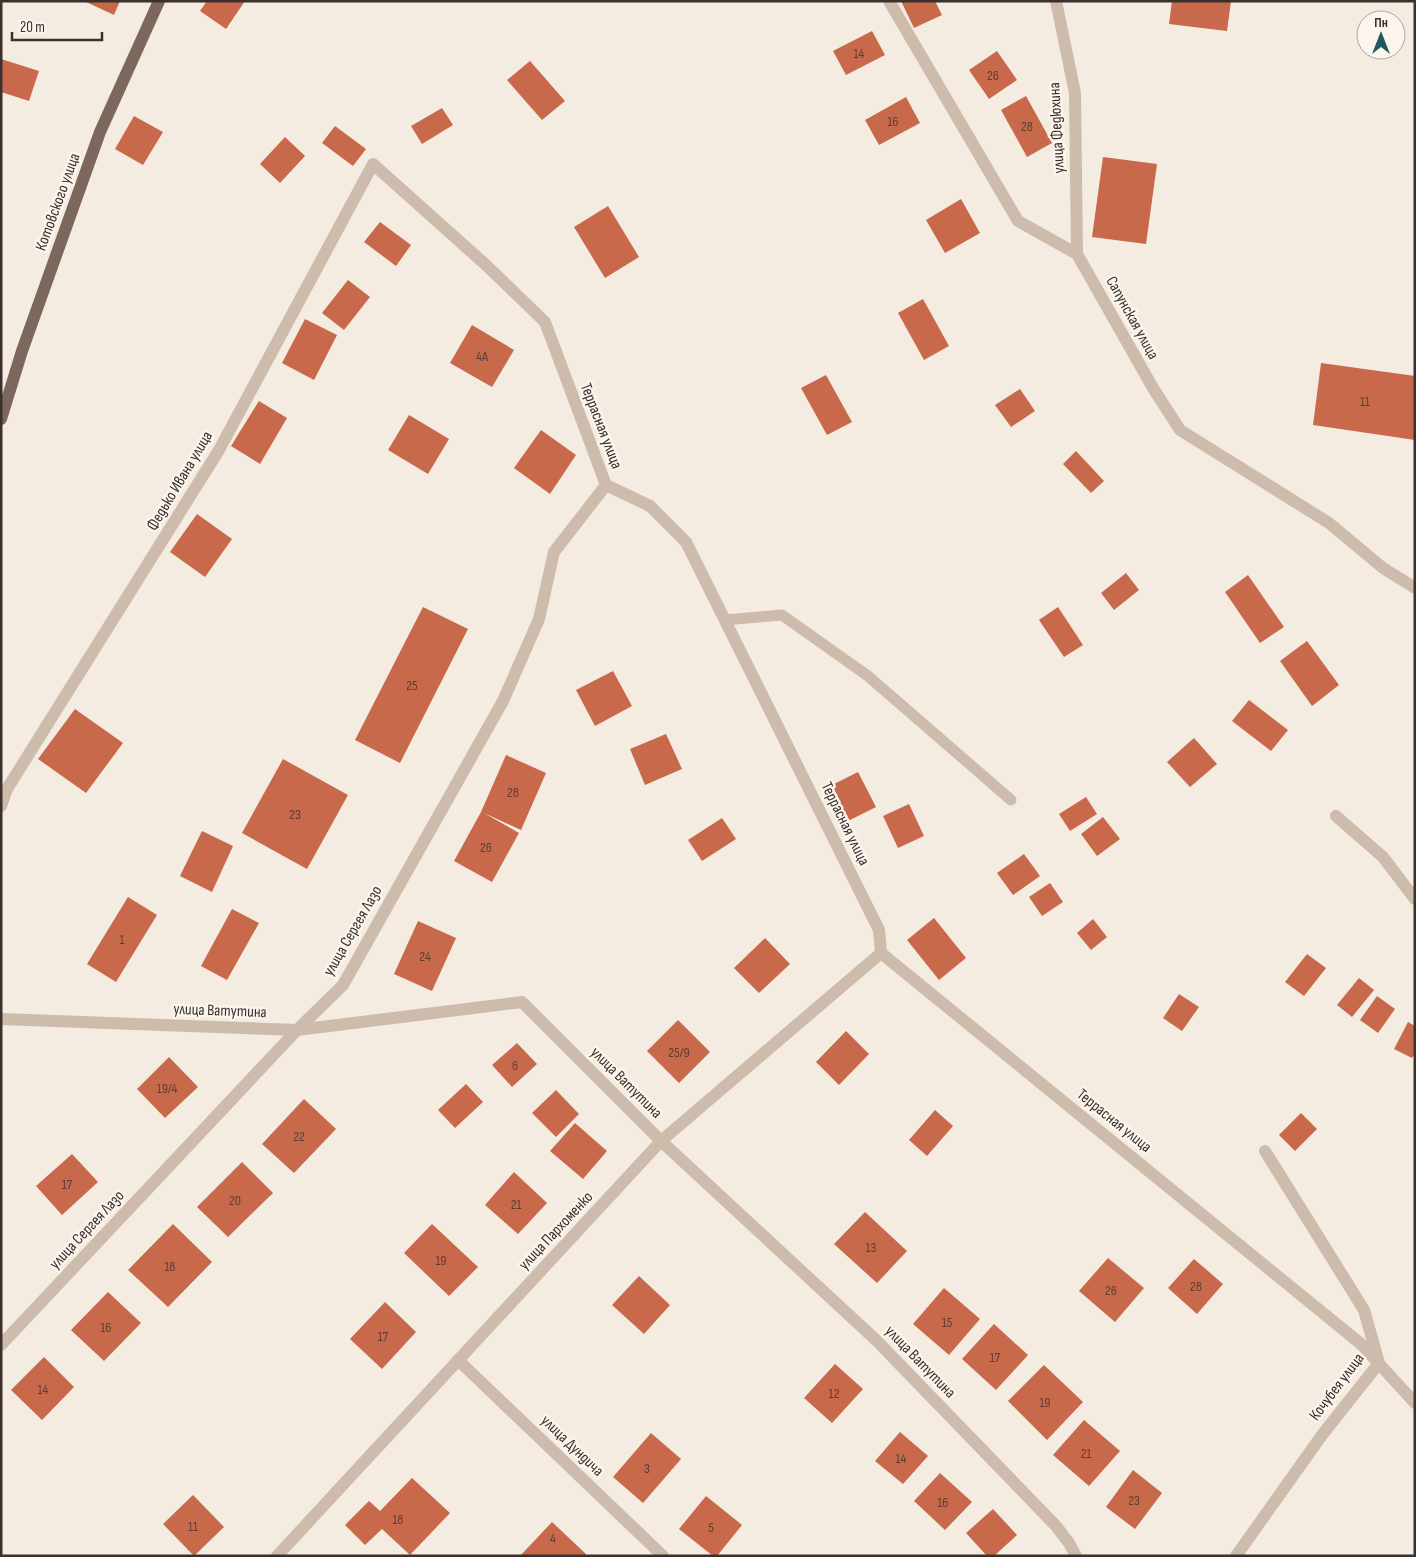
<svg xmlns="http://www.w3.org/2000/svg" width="1416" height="1557" viewBox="0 0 1416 1557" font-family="'Sofia Sans Condensed',sans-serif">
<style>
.building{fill:#c8694b}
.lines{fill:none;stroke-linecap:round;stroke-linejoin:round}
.service{stroke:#cdbbac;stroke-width:11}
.minor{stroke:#cdbbac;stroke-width:12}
.primary{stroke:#7d675c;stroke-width:12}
.labels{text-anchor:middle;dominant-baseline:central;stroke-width:5;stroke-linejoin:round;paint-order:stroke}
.number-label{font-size:14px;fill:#5e3e33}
.street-label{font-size:16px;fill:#3b302b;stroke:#fbf5ee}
</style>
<rect width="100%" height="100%" fill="#f4ebe1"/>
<g class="building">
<path d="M84 1H120L114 15Z"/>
<path d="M207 1H245L226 29 200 11Z"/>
<path d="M901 1H935L942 15 914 28Z"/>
<path d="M1172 1H1231L1227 31 1169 24Z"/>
<path d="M872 31 885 55 846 75 833 51Z"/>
<path d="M997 51 1017 80 989 99 969 70Z"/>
<path d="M1 59 39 71 29 101 1 92Z"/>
<path d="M530 61 565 101 542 120 507 80Z"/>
<path d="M1026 96 1052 143 1027 157 1001 110Z"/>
<path d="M906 97 920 123 879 145 865 120Z"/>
<path d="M442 108 453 125 422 144 411 126Z"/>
<path d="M134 116 163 132 143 165 115 149Z"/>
<path d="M335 126 366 149 353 166 322 143Z"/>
<path d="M285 137 305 156 280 183 260 164Z"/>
<path d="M1103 157 1157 164 1146 244 1092 237Z"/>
<path d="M961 199 980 233 945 253 926 220Z"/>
<path d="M608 206 639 257 605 278 574 227Z"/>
<path d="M380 222 411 245 396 266 364 242Z"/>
<path d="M348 280 370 297 344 330 322 313Z"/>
<path d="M923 299 949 346 924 360 898 313Z"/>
<path d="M305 319 337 335 314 380 282 363Z"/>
<path d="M472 325 514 350 492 387 450 363Z"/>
<path d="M1321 363 1415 376V440L1313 425Z"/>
<path d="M826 375 852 422 827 435 801 388Z"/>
<path d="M1020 389 1035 411 1011 427 995 405Z"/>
<path d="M259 401 287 418 260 464 231 446Z"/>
<path d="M409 415 449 439 428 474 388 450Z"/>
<path d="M541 430 576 455 550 494 514 468Z"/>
<path d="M1076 451 1104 481 1091 493 1063 464Z"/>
<path d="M197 514 232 539 205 577 170 552Z"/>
<path d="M1126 573 1139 590 1114 610 1101 593Z"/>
<path d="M1248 575 1284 627 1260 643 1225 592Z"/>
<path d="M423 607 468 629 400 763 355 740Z"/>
<path d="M1058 607 1083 645 1064 657 1039 620Z"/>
<path d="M1307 641 1339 685 1312 706 1280 661Z"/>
<path d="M613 671 632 706 595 726 576 690Z"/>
<path d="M1249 700 1288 730 1271 751 1232 721Z"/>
<path d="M75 709 123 743 86 793 38 759Z"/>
<path d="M666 734 682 769 645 785 630 749Z"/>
<path d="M1194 738 1217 764 1190 787 1167 762Z"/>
<path d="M506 755 546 773 521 830 484 813 519 833 492 882 454 861 481 812Z"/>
<path d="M283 759 348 795 307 869 242 833Z"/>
<path d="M858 772 876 807 848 821 830 786Z"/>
<path d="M1086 797 1097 814 1070 831 1059 814Z"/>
<path d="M909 804 924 836 898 848 883 816Z"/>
<path d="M1103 817 1120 839 1097 856 1081 834Z"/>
<path d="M722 818 736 839 702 861 688 840Z"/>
<path d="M202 831 233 846 212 892 180 876Z"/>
<path d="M1024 854 1040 876 1013 895 997 873Z"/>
<path d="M1050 883 1063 902 1042 916 1029 897Z"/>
<path d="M128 897 157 915 116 982 87 964Z"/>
<path d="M232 909 259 923 227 980 201 966Z"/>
<path d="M934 918 966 958 939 980 907 940Z"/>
<path d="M1093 919 1107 937 1091 950 1077 933Z"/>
<path d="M418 921 456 938 432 991 394 974Z"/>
<path d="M765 938 790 964 759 993 734 968Z"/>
<path d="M1307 954 1326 968 1304 996 1285 982Z"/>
<path d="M1359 978 1374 990 1352 1017 1337 1005Z"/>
<path d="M1179 994 1199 1007 1182 1031 1163 1018Z"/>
<path d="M1377 996 1395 1009 1378 1033 1360 1020Z"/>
<path d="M678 1020 710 1052 679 1083 647 1051Z"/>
<path d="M1408 1022 1415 1026V1054L1412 1058 1394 1049Z"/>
<path d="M846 1031 869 1054 839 1085 816 1062Z"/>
<path d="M517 1043 537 1064 512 1087 492 1065Z"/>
<path d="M169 1057 198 1087 165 1118 137 1089Z"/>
<path d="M466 1084 483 1102 455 1128 438 1110Z"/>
<path d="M556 1090 579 1114 556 1137 532 1113Z"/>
<path d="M304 1099 336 1129 294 1173 262 1144Z"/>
<path d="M935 1110 953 1126 927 1156 909 1140Z"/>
<path d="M1301 1113 1317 1129 1295 1151 1279 1135Z"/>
<path d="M575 1123 607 1151 583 1179 550 1151Z"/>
<path d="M72 1154 98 1182 62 1215 36 1186Z"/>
<path d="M242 1162 273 1193 228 1237 197 1207Z"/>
<path d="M514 1172 547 1203 518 1234 485 1205Z"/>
<path d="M865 1212 907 1251 877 1283 834 1244Z"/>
<path d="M173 1224 212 1262 168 1307 128 1270Z"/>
<path d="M432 1224 478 1267 449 1296 404 1253Z"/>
<path d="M1108 1258 1144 1288 1115 1322 1079 1291Z"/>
<path d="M1194 1259 1223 1284 1197 1314 1168 1288Z"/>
<path d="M639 1276 670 1305 644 1334 612 1305Z"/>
<path d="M944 1288 980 1319 949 1355 913 1324Z"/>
<path d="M108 1292 141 1323 104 1361 71 1330Z"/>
<path d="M385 1302 416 1332 382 1369 350 1339Z"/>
<path d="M994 1324 1028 1355 996 1390 962 1359Z"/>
<path d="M44 1357 74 1387 42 1420 11 1390Z"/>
<path d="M835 1364 863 1389 832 1423 804 1398Z"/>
<path d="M1044 1365 1083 1402 1047 1440 1008 1401Z"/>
<path d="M1084 1420 1120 1451 1089 1486 1053 1455Z"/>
<path d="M900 1432 928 1456 903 1484 875 1461Z"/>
<path d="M651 1433 681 1459 643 1503 613 1477Z"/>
<path d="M1133 1470 1162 1493 1135 1529 1106 1507Z"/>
<path d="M940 1473 972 1502 945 1530 914 1501Z"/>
<path d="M412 1478 450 1513 410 1555 382 1529 365 1545 345 1525 369 1501 380 1511Z"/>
<path d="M193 1495 224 1527 194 1556 163 1524Z"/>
<path d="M706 1496 742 1525 717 1556H713L679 1529Z"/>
<path d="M993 1509 1017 1535 994 1556H987L966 1533Z"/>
<path d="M552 1522 586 1554 585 1556H520Z"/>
</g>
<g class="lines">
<path class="service" d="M725 620 782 615 868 676 1011 800"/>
<g class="minor">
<path d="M889 1 1018 221 1077 254 1153 388 1180 430 1329 523 1383 568 1415 588"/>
<path d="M1056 1 1075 93 1077 254"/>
<path d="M1 806 7 789 219 450 373 164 486 265 545 322 606 485 650 506 686 542 879 930 881 953 1361 1344 1415 1403"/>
<path d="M1336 816 1383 857 1415 899"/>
<path d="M1 1019 297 1030 522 1002 661 1141 877 1341 1056 1526 1069 1543 1076 1556"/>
<path d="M1 1345 297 1030 343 985 503 701 539 619 554 552 606 485"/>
<path d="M458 1360 663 1556"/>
<path d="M277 1556 661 1141 881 953"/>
<path d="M1236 1556 1322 1435 1379 1363 1364 1310 1265 1151"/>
</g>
<path class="primary" d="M1 419 22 351 100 132 159 1"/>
</g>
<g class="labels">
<g class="number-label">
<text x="859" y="53">14</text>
<text x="993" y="75">26</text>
<text x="893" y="121">16</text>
<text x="1027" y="126">28</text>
<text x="482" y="356">4А</text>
<text x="1365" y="401">11</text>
<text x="412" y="685">25</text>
<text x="513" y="792">28</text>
<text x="295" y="814">23</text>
<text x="486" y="847">26</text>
<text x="122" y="939">1</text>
<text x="425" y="956">24</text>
<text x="679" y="1052">25/9</text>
<text x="515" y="1065">6</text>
<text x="167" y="1088">19/4</text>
<text x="299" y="1136">22</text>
<text x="67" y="1184">17</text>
<text x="235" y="1200">20</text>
<text x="516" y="1204">21</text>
<text x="871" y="1247">13</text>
<text x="441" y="1260">19</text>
<text x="170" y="1266">18</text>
<text x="1196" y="1286">28</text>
<text x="1111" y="1290">26</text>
<text x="947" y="1322">15</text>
<text x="106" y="1327">16</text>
<text x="383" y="1336">17</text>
<text x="995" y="1357">17</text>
<text x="43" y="1389">14</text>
<text x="834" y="1393">12</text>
<text x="1045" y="1402">19</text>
<text x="1086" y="1453">21</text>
<text x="901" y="1458">14</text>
<text x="647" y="1468">3</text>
<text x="1134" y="1500">23</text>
<text x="943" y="1502">16</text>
<text x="398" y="1519">18</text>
<text x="193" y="1526">11</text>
<text x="711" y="1527">5</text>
<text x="553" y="1538">4</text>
</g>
<g class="street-label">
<text transform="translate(1057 128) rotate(-93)">улица Федюхина</text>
<text transform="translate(58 202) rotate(-70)">Котовского улица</text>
<text transform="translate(1132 318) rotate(61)">Сапунская улица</text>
<text transform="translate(601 426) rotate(69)">Террасная улица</text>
<text transform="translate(180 481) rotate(-59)">Федько Ивана улица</text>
<text transform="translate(845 824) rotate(64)">Террасная улица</text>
<text transform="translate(353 931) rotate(-60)">улица Сергея Лазо</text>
<text transform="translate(220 1011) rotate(2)">улица Ватутина</text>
<text transform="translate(626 1083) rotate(45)">улица Ватутина</text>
<text transform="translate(1114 1121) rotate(39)">Террасная улица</text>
<text transform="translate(87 1230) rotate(-47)">улица Сергея Лазо</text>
<text transform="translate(556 1231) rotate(-47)">улица Пархоменко</text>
<text transform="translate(920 1362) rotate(46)">улица Ватутина</text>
<text transform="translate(1337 1387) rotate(-53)">Кочубея улица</text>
<text transform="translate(572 1446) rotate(44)">улица Дундича</text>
</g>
</g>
<rect width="1416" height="1557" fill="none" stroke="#3b302b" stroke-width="5"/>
<g transform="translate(1381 35)"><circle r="24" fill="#fbf5ee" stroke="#aea6a0"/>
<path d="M0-4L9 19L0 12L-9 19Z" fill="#1f5a5e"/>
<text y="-8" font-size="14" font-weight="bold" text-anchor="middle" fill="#3b302b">Пн</text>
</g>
<path d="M12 32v8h90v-8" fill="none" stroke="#3b302b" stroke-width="2.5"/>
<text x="20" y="32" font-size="15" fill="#3b302b" stroke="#fbf5ee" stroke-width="4" paint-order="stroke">20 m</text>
</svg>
